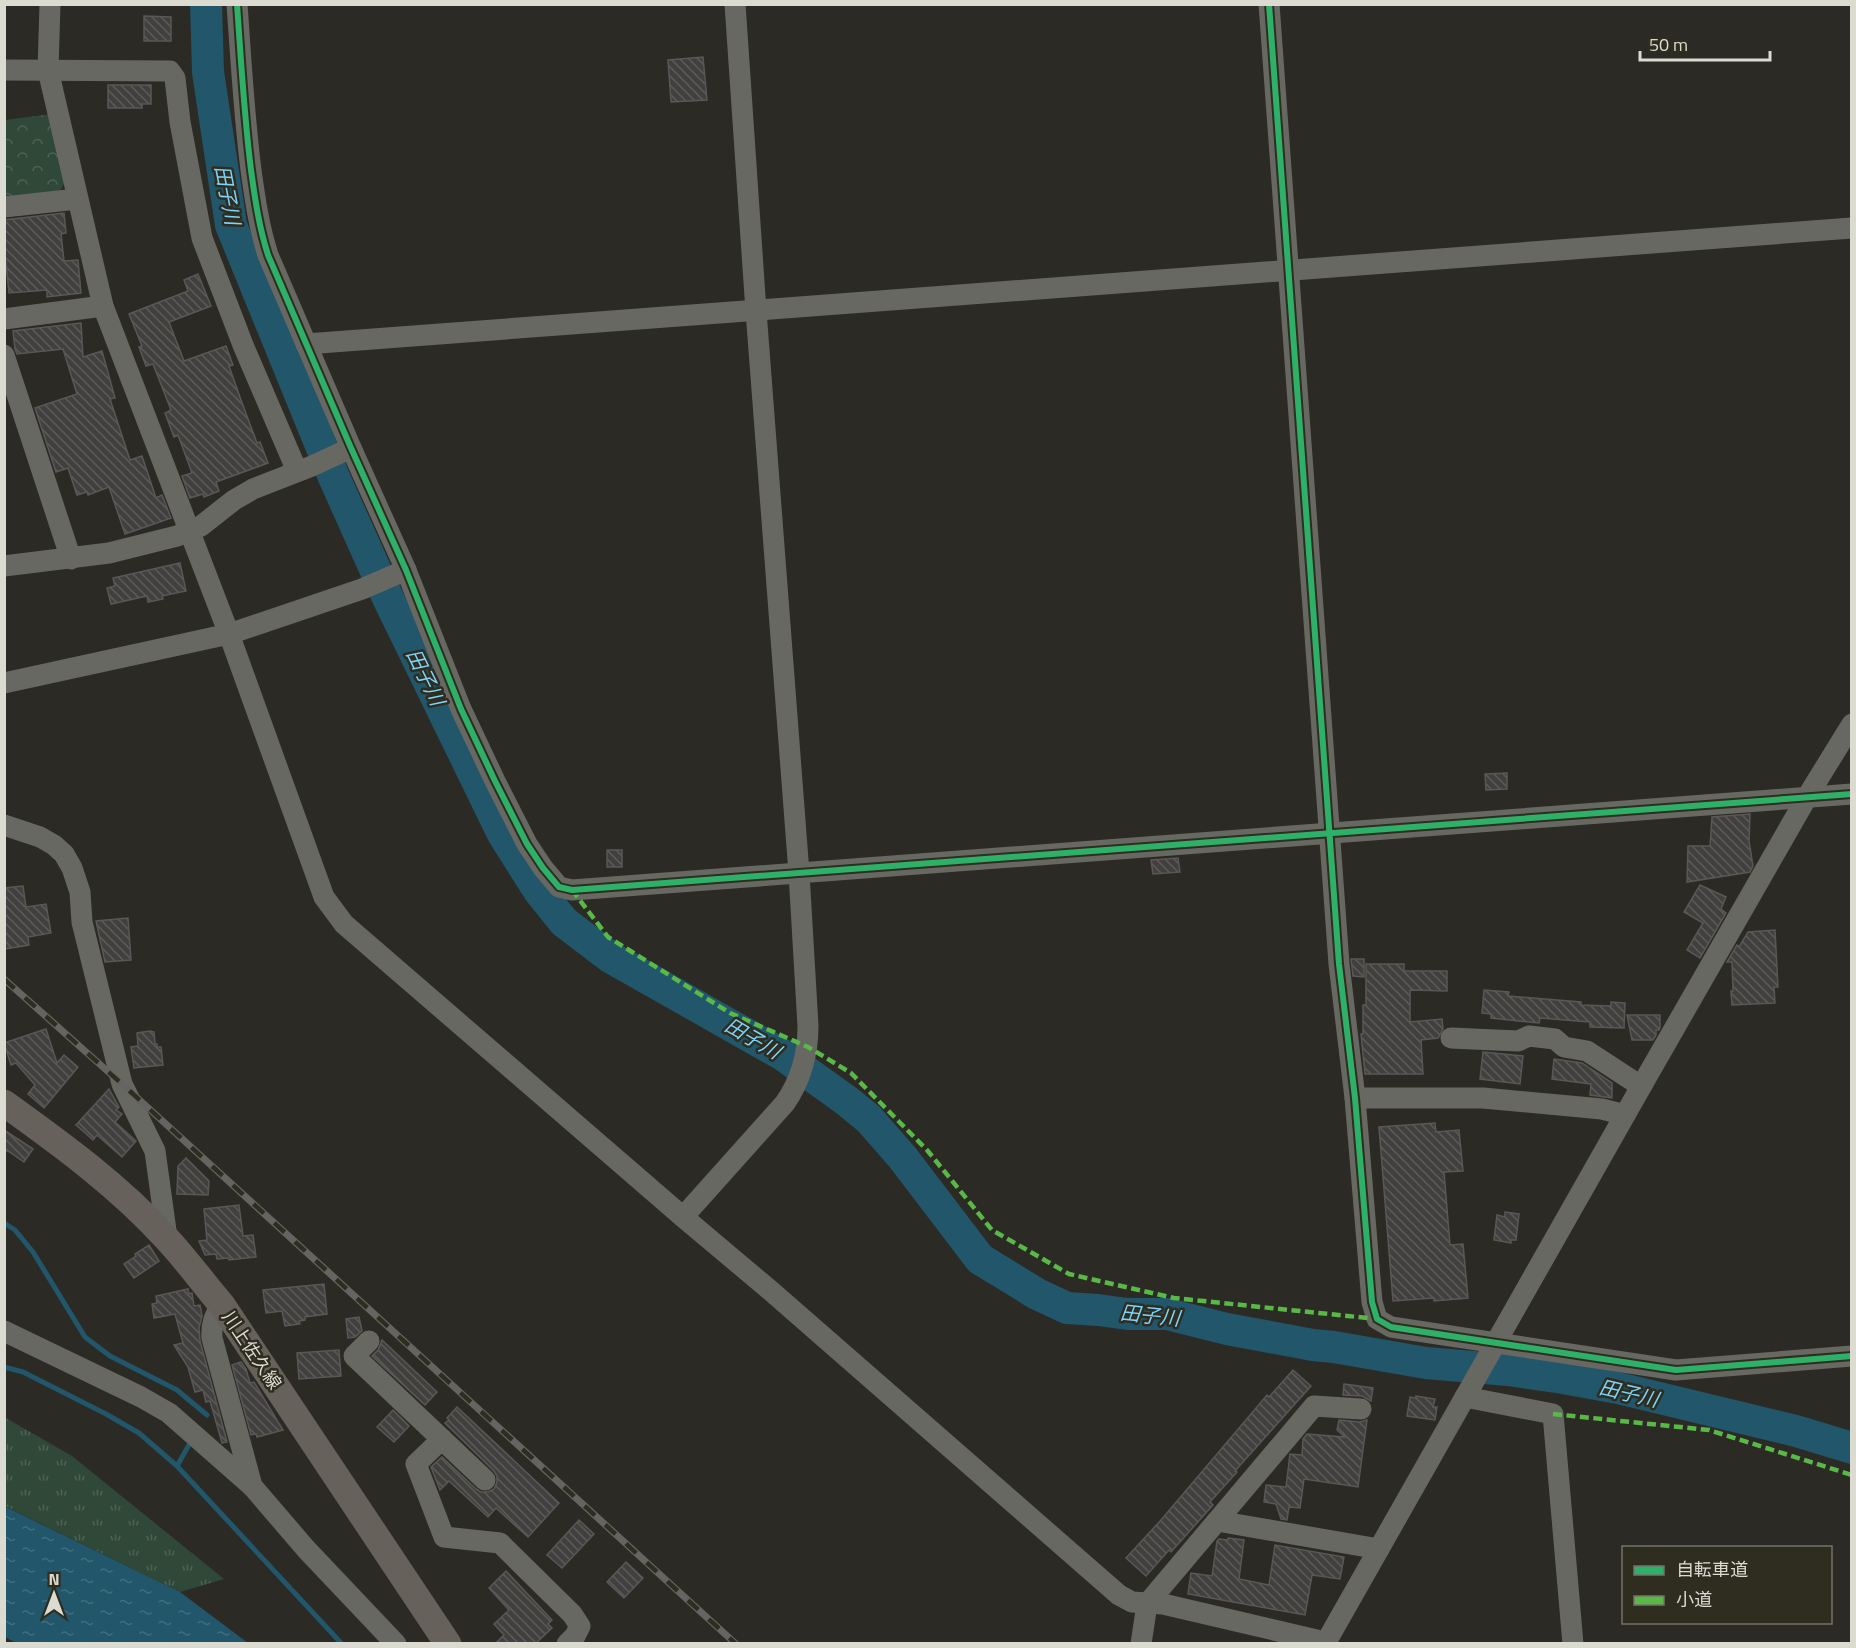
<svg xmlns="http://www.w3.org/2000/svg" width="1856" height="1648" viewBox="0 0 1856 1648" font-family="'Titillium Web','Noto Sans JP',sans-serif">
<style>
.grass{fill:url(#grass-tufts)}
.forest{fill:url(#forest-crowns)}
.water{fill:url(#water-ripples)}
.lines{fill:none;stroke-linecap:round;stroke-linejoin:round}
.stream{stroke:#21566b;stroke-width:5}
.river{stroke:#21566b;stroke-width:32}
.building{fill:url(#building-back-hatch);stroke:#5a5757;stroke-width:1.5}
.minor{stroke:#686863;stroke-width:21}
.major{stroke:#67615b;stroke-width:27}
.rail-casing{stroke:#656460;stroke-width:7}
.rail{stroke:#2f2d20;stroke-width:4.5;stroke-dasharray:14;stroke-linecap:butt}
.quiet{stroke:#58b947;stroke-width:4.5;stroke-dasharray:9 4.5;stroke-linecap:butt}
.cycleway-casing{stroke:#2f2d20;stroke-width:10}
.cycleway{stroke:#2db169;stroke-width:6}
.labels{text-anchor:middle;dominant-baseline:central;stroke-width:5;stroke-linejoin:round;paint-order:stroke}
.street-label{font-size:18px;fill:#dcdbd2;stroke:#2f2d20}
.water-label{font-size:20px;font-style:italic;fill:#7cd4fb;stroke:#2f2d20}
</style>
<defs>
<pattern id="grass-tufts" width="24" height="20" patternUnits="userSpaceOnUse" patternTransform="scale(1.5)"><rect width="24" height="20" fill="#304838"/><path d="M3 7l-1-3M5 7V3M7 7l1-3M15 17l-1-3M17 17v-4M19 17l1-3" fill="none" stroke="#4d6254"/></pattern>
<pattern id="forest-crowns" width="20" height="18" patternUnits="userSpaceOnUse" patternTransform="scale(1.5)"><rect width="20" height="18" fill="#304838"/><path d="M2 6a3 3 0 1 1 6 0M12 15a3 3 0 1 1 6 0" fill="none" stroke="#4d6254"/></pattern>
<pattern id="water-ripples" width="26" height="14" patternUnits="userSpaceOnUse" patternTransform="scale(1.5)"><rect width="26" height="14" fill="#21566b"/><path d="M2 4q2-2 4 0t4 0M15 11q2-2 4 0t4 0" fill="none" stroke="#416e7f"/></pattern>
<pattern id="building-back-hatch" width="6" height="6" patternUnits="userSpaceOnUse" patternTransform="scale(1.5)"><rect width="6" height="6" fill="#42403f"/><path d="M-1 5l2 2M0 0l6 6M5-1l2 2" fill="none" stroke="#5d5b5a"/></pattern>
</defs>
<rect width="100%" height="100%" fill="#2c2a24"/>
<path class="grass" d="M4 1417 72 1456 224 1579 180 1592 5 1506Z"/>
<path class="forest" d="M51 114 65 182 60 191 5 200V120Z"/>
<path class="water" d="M4 1506 180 1592 248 1643 18 1644 5 1637Z"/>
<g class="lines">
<g class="stream">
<path d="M4 1223 15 1230 33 1252 85 1337 110 1356 177 1390 207 1415"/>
<path d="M4 1367 23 1372 106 1414 139 1433 177 1466 342 1644"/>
<path d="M177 1466 190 1443"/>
</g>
<path class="river" d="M206 4 208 72 231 225 333 475 388 598 503 834 539 891 564 922 610 957 783 1055 847 1101 869 1119 903 1158 980 1259 1037 1294 1067 1308 1098 1310 1128 1314H1167L1227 1329 1313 1345 1334 1347 1426 1363 1508 1370 1563 1378 1618 1388 1796 1431 1852 1448"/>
</g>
<g class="building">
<path d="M144 16 171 17V41H144Z"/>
<path d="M703 57 707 100 671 102 668 60Z"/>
<path d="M108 85H151V104H142V108H108Z"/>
<path d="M64 213 66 233 61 234 64 261 78 260 81 293 47 297V290L9 293 4 244V220Z"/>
<path d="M198 274 211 306 169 322 184 361 226 346 233 365 229 366 241 400 257 443 260 442 268 463 216 482 219 491 204 497 203 494 190 498 182 476 192 473 178 435 174 437 165 413 171 410 153 364 146 366 139 347 142 346 129 314 188 291 184 280Z"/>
<path d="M81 323 83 357 102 351 115 398 110 399 130 460 142 456 156 498 162 495 171 518 125 534 109 487 88 495 87 492 77 495 68 468 56 472 35 408 77 394 63 349 17 354 15 349 13 331Z"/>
<path d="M180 563 186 591 162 596 163 599 148 602 147 596 111 604 107 588 115 586 113 578Z"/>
<path d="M1507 773V789L1486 790 1485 774Z"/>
<path d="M1750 814 1749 841 1753 866 1750 872 1687 882 1688 846H1710L1712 817Z"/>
<rect x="607" y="850" width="15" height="17"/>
<path d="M1178 858 1180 872 1153 874 1151 860Z"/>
<path d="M1700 885 1726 897 1721 909 1726 913 1700 958 1687 950 1703 923 1684 912Z"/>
<path d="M23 886 26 907 46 904 51 933 28 937 29 945 4 949V888Z"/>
<path d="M128 918 131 960 105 962 96 921Z"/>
<path d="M1775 930 1778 987H1774L1775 1003 1732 1005 1731 991H1733L1732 962H1727L1737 945 1739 947 1748 932Z"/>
<path d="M1351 959H1364V977L1353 976Z"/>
<path d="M1366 964H1404V971H1447V991L1410 990V1022L1442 1019 1443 1029 1438 1038 1421 1040 1423 1074H1365L1361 1034H1363V1005H1366Z"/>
<path d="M1484 990 1509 992 1508 996 1581 1002V1005L1611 1006V1002L1625 1003 1624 1028 1590 1027V1022L1540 1018 1539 1023 1491 1018V1014L1482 1013Z"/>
<path d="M1627 1015H1660V1027L1659 1030H1656V1035L1653 1040H1632Z"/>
<path d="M46 1029 57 1063 64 1055 78 1067 44 1108 28 1094 35 1085 16 1063 11 1065 4 1043Z"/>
<path d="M150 1031 154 1032 155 1044H157V1047H161L163 1065 134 1068 131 1047 138 1046 137 1033Z"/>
<path d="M1483 1052 1523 1056 1520 1084 1480 1079Z"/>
<path d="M1554 1059 1582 1063 1612 1083V1098L1590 1095 1591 1084 1552 1079Z"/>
<path d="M109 1089 119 1107 116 1110 122 1114 115 1122 136 1141 122 1157 97 1135 93 1140 76 1125Z"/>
<path d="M1435 1123 1436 1132 1459 1130 1463 1171 1444 1172 1450 1245 1463 1244 1468 1298 1434 1301V1298L1393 1301 1379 1127Z"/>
<path d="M4 1130 33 1149 24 1162 8 1151H4Z"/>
<path d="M186 1158 209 1181 208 1195 177 1194 178 1166Z"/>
<path d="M239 1205 243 1236 253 1235 256 1257 229 1260V1258L217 1259 216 1254 205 1255 199 1241 207 1240 204 1209Z"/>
<path d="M1505 1212 1519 1214 1516 1240H1511V1243L1494 1240 1497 1215 1505 1217Z"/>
<path d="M149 1245 159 1261 134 1278 124 1264 136 1256 135 1254Z"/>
<path d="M324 1284 327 1314 305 1317V1320L299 1321 300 1324 285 1326 282 1311 266 1313 263 1290Z"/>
<path d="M188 1289 189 1294 192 1293 194 1306 200 1305 202 1316 199 1328 200 1341 227 1442 222 1443 210 1401 206 1402 203 1390 195 1392 188 1367 174 1345 183 1343 175 1314 154 1318 152 1304 157 1303 156 1296Z"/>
<path d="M359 1317 362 1331 355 1337 348 1338 346 1319Z"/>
<path d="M382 1340 437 1392 425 1405 372 1356 378 1350Z"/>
<path d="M339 1350 341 1376 299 1379 297 1353Z"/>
<path d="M241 1362 246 1369 250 1383 254 1382 283 1430 257 1437 256 1434 251 1435 232 1365Z"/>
<path d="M1293 1370 1311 1386 1235 1471 1237 1472 1210 1502 1213 1505 1171 1552 1169 1550 1146 1576 1126 1558 1161 1520 1267 1395 1269 1397Z"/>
<path d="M1344 1384 1373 1388 1371 1401 1362 1396 1343 1395Z"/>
<path d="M1416 1396 1435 1399 1433 1407H1437L1435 1420 1407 1416 1410 1397 1416 1398Z"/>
<path d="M457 1407 559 1503 528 1537 496 1508 488 1517 449 1481 440 1490 431 1467 442 1457 476 1489 481 1492H488L494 1489 497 1482V1476L494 1471 445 1423 449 1420 447 1418Z"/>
<path d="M393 1410 409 1426 394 1442 377 1427Z"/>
<path d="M1339 1420 1360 1422 1367 1420 1358 1487 1304 1479 1300 1508 1289 1507 1287 1520 1281 1519 1276 1504 1264 1502 1266 1485 1286 1487 1290 1454 1302 1455 1303 1439 1307 1434 1345 1437 1337 1430Z"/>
<path d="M579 1520 594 1534 562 1568 547 1555Z"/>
<path d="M1228 1538 1244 1540 1239 1579 1269 1585 1275 1545 1344 1557 1340 1579 1312 1575 1305 1615 1188 1594 1191 1573 1212 1576 1217 1541 1219 1539 1228 1540Z"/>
<path d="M626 1562 643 1578 624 1598 607 1582Z"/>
<path d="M506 1571 552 1620 548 1624 552 1628 535 1644H495L504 1635 494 1624 509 1610 489 1588Z"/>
</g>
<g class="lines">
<g class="minor">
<path d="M50 4 48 70 103 306 229 634 324 897 344 924 683 1217 771 1291 1119 1595 1132 1602 1163 1604 1325 1642"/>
<path d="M237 4C241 60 244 115 251 170 255 199 259 227 268 255L351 448 406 570 461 709 495 781 527 844 543 868 559 887 572 890 1852 794"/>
<path d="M1269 4 1339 964 1355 1098 1372 1302 1377 1319 1391 1327 1676 1370 1852 1356"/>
<path d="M4 70 170 71 175 78 180 122 202 238 243 345 297 471"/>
<path d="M4 207 77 199"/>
<path d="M4 319 103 306"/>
<path d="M306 344C821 306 1336 265 1852 228"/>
<path d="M4 355 71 559"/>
<path d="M4 566 109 553 177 536 201 526 234 500 253 489 312 466 351 448"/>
<path d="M4 683 229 634 362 589 406 570"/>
<path d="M4 825 40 837 54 845 64 854 72 868 80 892 82 922 122 1084 155 1151 167 1238"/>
<path d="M1451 1038 1518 1041 1529 1036 1555 1039 1564 1047 1587 1051 1633 1081 1642 1085"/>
<path d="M1355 1098H1483L1602 1109 1625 1115"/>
<path d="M683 1217 785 1103C801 1080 808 1053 808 1026L799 873 756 311 735 4"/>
<path d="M222 1305C214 1316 211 1324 212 1338L252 1486 306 1549 396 1644"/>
<path d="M4 1331 141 1397 169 1413 252 1486"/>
<path d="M369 1341 354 1356 485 1480"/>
<path d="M1465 1397 1553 1414 1573 1644"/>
<path d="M442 1439 416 1464 444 1537 500 1543 572 1614 580 1626 575 1636 567 1644"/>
<path d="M1217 1521 1379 1549"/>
<path d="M1141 1644 1147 1604 1314 1406 1361 1409"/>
<path d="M1325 1644 1642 1085 1807 797 1852 724"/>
</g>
<path class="major" d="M4 1103C61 1144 119 1186 166 1238 186 1259 203 1283 222 1305L448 1644"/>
<defs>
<path id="rail" d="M4 979 122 1084 736 1644"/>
</defs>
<use href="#rail" class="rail-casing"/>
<use href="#rail" class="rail"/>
<g class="quiet">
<path d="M572 890 608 937 730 1013 808 1047 851 1073 927 1150 992 1230 1069 1274 1174 1298 1377 1319"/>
<path d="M1553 1414 1709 1430 1852 1475"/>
</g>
<defs>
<g id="cycleway">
<path d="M237 4C241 60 244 115 251 170 255 199 259 227 268 255L351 448 406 570 461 709 495 781 527 844 543 868 559 887 572 890 1852 794"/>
<path d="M1269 4 1339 964 1355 1098 1372 1302 1377 1319 1391 1327 1676 1370 1852 1356"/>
</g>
</defs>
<use href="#cycleway" class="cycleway-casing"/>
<use href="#cycleway" class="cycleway"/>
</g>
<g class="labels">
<g class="street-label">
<text transform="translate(252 1350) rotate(56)">川上佐久線</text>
</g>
<g class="water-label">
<text transform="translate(228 195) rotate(79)">田子川</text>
<text transform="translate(426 677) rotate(64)">田子川</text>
<text transform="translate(753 1038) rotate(30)">田子川</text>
<text transform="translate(1150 1315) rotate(6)">田子川</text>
<text transform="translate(1629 1393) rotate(13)">田子川</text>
</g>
</g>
<rect width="1856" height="1648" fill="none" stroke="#dcdbd2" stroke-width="12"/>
<rect x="1622" y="1546" width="210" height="78" fill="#2f2d20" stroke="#747367" stroke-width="1.5"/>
<rect x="1634" y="1566" width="30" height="9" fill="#2db169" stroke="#747367" stroke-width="1.5"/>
<text x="1676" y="1576" font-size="18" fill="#dcdbd2">自転車道</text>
<rect x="1634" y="1596" width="30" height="9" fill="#58b947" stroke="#747367" stroke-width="1.5"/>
<text x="1676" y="1606" font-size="18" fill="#dcdbd2">小道</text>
<g transform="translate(54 1594)" stroke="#2f2d20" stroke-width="4.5" paint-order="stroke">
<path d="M0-4.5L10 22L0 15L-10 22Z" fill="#dcdbd2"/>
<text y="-9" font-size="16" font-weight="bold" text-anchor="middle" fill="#dcdbd2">N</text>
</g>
<path d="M1640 51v9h130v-9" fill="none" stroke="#dcdbd2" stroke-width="3"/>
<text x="1649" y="51" font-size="18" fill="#dcdbd2" stroke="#2f2d20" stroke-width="4.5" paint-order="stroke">50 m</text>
</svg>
